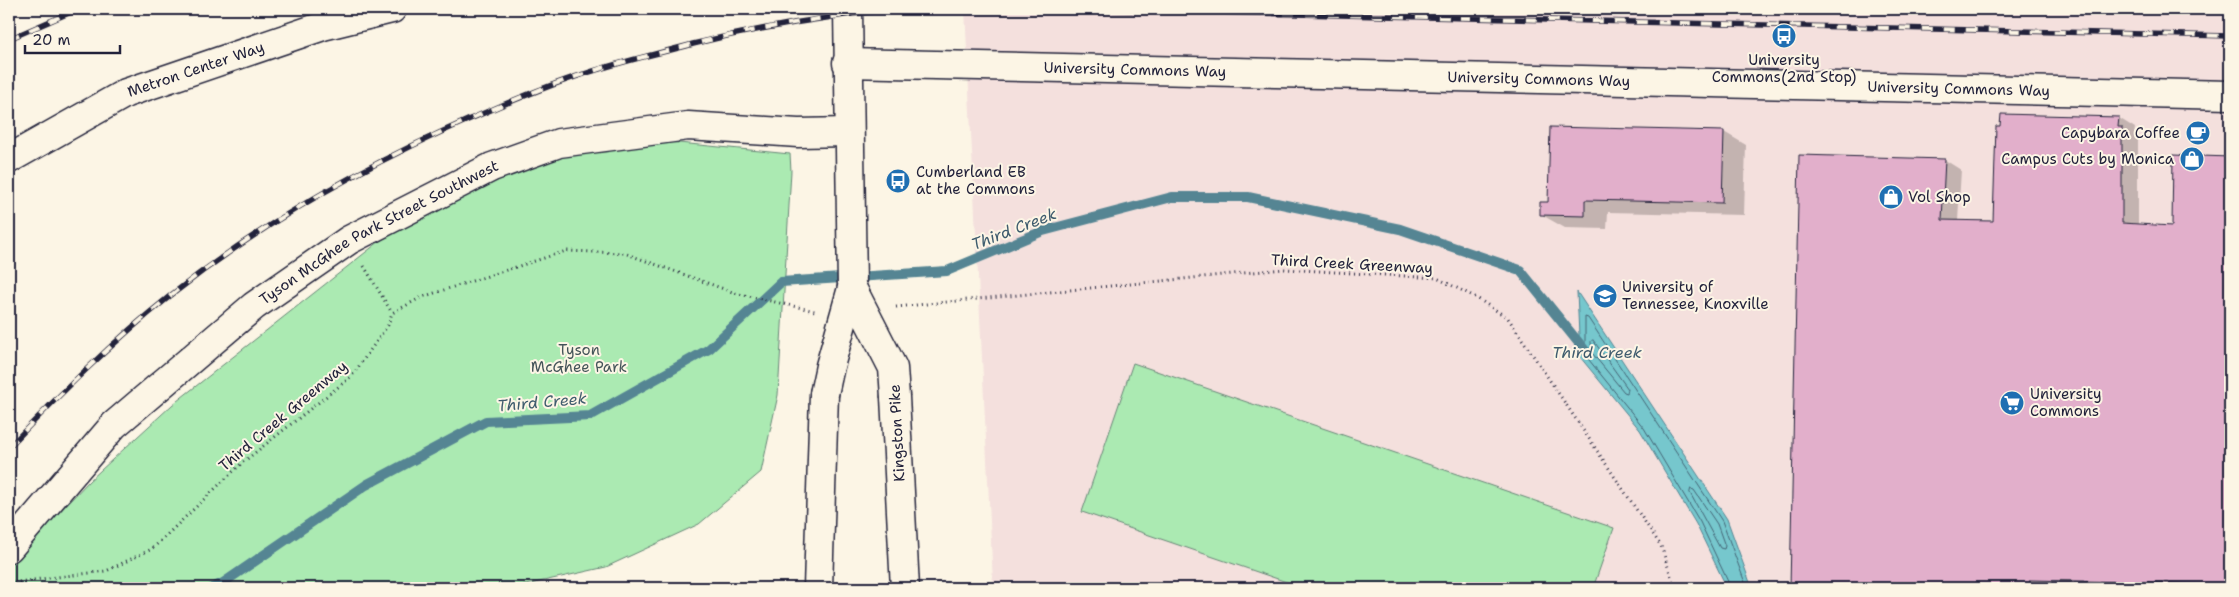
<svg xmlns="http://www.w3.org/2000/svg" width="2239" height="597" viewBox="0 0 2239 597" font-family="'Shantell Sans',sans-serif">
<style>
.built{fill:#f4e0dd}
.green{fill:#abeab2;stroke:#668676}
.water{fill:#76c7cd;stroke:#548593}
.shadow{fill:#0003}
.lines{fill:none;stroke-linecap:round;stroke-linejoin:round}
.shore{stroke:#446475;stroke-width:1}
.stream{stroke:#548593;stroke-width:10}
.building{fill:#e2afcb;stroke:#22223b}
.minor-casing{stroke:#22223b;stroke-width:31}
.major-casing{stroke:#22223b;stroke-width:31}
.path{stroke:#22223b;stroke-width:3;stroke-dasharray:1 4;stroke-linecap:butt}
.minor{stroke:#fcf5e5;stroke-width:28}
.major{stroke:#fcf5e5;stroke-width:28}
.rail-casing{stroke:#22223b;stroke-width:5.5}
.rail{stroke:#fcf5e5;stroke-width:4;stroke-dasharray:11;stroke-linecap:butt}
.major-bridge-casing{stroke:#22223b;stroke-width:31;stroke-linecap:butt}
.major-bridge{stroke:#fcf5e5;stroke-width:28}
.labels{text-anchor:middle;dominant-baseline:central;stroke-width:4;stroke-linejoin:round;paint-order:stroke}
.poi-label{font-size:15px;fill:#22223b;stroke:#fcf5e5;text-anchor:start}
.street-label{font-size:15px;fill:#22223b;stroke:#fcf5e5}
.park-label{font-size:15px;fill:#445459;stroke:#fcf5e5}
.water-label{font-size:16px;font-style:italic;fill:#3f5c6e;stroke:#fcf5e5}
</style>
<rect width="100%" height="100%" fill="#fcf5e5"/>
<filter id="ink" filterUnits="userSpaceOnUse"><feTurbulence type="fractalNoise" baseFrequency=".02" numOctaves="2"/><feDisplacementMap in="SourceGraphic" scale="10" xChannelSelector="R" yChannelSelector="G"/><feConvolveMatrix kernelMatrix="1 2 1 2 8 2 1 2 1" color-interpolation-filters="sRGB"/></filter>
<g filter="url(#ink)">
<path class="built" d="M965 9H2230V588H1003L993 583Z"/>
<g class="green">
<path d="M659 141 790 154 791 171 778 395 761 472 699 524 606 567 512 588H9V565L89 481 172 405 380 241 461 194 515 168 583 147Z"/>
<path d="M1133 363 1614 528 1593 588H1304L1082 512Z"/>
</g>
<path class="water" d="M1577 292 1727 519 1752 588H1727L1696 524 1640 430 1580 357Z"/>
<g class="shadow">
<path d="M2119 118 2135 128 2134 135 2138 138V225L2174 227V156L2230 158V588H1791L1800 156 1945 160 1961 170 1958 221 1995 222Z"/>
<path d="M1724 132 1746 145 1744 215 1608 212 1607 229 1565 228 1542 215 1549 203Z"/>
</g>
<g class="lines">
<g class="shore">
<path d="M1593 340 1628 389 1627 393 1624 392 1592 353 1591 342Z"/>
<path d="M1691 489 1694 490 1717 524 1725 546 1724 549 1720 548 1690 493Z"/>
<path d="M1731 588 1700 522 1644 428 1585 355V317L1588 318 1722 521 1747 588"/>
</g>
<path class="stream" d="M212 588 223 583 366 485 486 421 590 416 709 349 781 282 947 271 1043 231 1172 197H1248L1400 229 1520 270 1587 353"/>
</g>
<g class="building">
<path d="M2001 114 2119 117 2118 127H2122V223L2172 226 2173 155 2230 157V584L2030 580 2029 588H1790L1799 155 1945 159 1942 220 1993 221 1996 126H2000Z"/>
<path d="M1550 127 1724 131 1722 203 1585 200V216L1540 215V202H1548Z"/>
</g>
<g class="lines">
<defs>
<g id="minor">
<path id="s1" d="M847 63 2230 95"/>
<path id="s2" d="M9 159 126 93 323 26 392 9"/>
<path id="s3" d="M9 548 114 425 254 306 349 240 492 167 559 143 688 126 798 133 849 132"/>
</g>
<g id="major">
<path d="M848 9 852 288"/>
<path d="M895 397 905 588"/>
<path d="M818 588 824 394"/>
</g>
</defs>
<use href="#minor" class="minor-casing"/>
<use href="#major" class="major-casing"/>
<g class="path">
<path d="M2033 9 2230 13"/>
<path d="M364 266 392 313"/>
<path d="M896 307 1284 269 1437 278 1475 297 1508 318 1661 546 1675 588"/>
<path d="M9 583 106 571 152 549 242 463 352 376 388 325 392 313 422 297 566 251 624 253 735 293 815 311"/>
</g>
<use href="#minor" class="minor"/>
<use href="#major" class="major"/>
<defs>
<g id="rail">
<path d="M1086 9 2230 36"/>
<path d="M9 39 78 9"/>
<path d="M9 447C60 394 112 342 170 296 261 224 363 166 470 119 507 103 545 86 584 74 619 62 657 54 693 44 741 32 789 23 839 16 861 13 883 9 905 9"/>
</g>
</defs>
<use href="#rail" class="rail-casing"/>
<use href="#rail" class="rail"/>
<defs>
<g id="major-bridge">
<path d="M852 288 893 368 895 397"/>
<path d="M824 394 830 366 852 288"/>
</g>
</defs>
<use href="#major-bridge" class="major-bridge-casing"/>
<use href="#major-bridge" class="major-bridge"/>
</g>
</g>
<defs>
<symbol id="bus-disc" viewBox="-11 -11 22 22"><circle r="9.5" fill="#1f6fb2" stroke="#fcf5e5"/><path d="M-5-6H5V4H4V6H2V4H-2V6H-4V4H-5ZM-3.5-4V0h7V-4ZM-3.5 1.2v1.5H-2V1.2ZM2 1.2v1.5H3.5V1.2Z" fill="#fff"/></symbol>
<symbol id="cafe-disc" viewBox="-11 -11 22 22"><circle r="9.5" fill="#1f6fb2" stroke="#fcf5e5"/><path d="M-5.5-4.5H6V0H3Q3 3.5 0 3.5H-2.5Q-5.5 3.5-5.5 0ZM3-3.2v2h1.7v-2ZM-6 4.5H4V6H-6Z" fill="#fff"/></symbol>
<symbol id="shop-disc" viewBox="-11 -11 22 22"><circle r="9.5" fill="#1f6fb2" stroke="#fcf5e5"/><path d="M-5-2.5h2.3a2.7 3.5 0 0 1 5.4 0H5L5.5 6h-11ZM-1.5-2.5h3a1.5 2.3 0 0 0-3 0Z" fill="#fff"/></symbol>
<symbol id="university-disc" viewBox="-11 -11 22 22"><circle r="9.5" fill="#1f6fb2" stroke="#fcf5e5"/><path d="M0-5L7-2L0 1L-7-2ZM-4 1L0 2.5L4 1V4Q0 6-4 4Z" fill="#fff"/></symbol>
<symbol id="supermarket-disc" viewBox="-11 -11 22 22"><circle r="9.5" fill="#1f6fb2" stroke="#fcf5e5"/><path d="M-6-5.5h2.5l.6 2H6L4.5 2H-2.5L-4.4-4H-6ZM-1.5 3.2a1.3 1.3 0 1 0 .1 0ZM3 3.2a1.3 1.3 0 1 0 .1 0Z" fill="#fff"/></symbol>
</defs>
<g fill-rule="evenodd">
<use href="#bus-disc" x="1770" y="22" width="28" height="28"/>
<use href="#cafe-disc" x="2184" y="119" width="28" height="28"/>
<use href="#shop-disc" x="2178" y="145" width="28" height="28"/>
<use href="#bus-disc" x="884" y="167" width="28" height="28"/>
<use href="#shop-disc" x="1877" y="183" width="28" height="28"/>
<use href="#university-disc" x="1591" y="282" width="28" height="28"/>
<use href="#supermarket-disc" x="1998" y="389" width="28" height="28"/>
</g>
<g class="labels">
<g class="poi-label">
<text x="1784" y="60" text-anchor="middle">University<tspan x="1784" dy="17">Commons(2nd Stop)</tspan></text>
<text x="2180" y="133" text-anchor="end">Capybara Coffee</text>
<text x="2174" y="159" text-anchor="end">Campus Cuts by Monica</text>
<text x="916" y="172">Cumberland EB<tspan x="916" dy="17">at the Commons</tspan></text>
<text x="1908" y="197">Vol Shop</text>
<text x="1622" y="287">University of<tspan x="1622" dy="17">Tennessee, Knoxville</tspan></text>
<text x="2030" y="394">University<tspan x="2030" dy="17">Commons</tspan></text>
</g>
<g class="street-label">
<text stroke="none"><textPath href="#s1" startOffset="288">University Commons Way</textPath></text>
<text stroke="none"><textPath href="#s2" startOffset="208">Metron Center Way</textPath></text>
<text stroke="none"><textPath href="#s1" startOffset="692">University Commons Way</textPath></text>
<text stroke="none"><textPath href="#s1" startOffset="1112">University Commons Way</textPath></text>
<text stroke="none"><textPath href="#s3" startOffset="491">Tyson McGhee Park Street Southwest</textPath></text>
<text transform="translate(1352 264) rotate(3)">Third Creek Greenway</text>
<text transform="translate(283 416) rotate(-40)">Third Creek Greenway</text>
<text transform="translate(897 433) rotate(-93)">Kingston Pike</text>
</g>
<g class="park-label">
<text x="579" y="350">Tyson<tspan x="579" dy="17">McGhee Park</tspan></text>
</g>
<g class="water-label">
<text transform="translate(1014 229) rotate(-21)">Third Creek</text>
<text x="1597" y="352">Third Creek</text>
<text transform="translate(542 402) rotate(-5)">Third Creek</text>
</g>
</g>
<rect width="2239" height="597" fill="none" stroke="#fcf5e5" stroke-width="30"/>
<rect x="15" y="15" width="2209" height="567" fill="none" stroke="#22223b" stroke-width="2" filter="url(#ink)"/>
<path d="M25 45v8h95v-8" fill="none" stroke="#22223b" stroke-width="2.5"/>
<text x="32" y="45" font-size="15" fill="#22223b" stroke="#fcf5e5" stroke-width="4" paint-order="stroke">20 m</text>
</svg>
